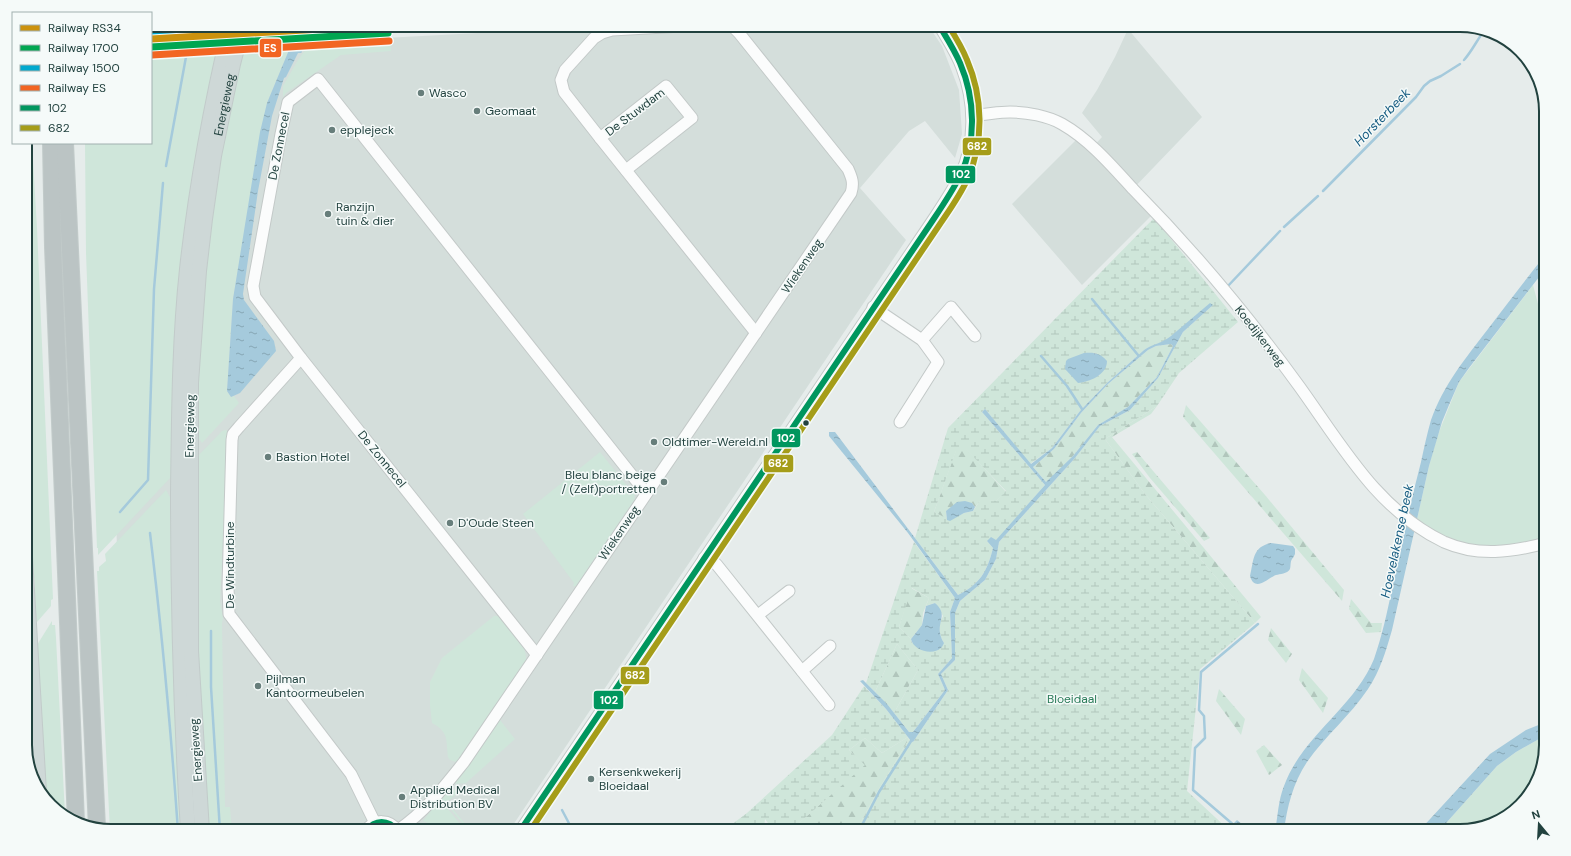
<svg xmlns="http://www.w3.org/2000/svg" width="1571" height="856" viewBox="0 0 1571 856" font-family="'DM Sans',sans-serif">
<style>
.built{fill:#d4dedb}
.green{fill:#cfe6da}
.forest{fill:url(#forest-firs)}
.wetland{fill:url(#wetland-marsh);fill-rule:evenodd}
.water{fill:url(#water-ripples);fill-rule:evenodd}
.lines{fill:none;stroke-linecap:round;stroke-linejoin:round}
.stream{stroke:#a5cadc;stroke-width:2.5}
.minor-casing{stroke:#c3c9c8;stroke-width:13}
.major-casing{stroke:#c2cbca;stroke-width:16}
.highway-casing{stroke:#c2cbca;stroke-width:18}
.minor{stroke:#fbfcfc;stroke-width:11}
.major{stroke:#ced8d7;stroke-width:14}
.highway{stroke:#bbc4c4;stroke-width:16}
.bus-1-casing{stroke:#f5faf9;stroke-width:9}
.bus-2-casing{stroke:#f5faf9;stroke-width:9}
.bus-1{stroke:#00965e;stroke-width:6}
.bus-2{stroke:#a59d19;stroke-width:6}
.rail-1-casing{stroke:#f5faf9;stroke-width:10}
.rail-2-casing{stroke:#f5faf9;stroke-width:10}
.rail-3-casing{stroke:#f5faf9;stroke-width:10}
.rail-4-casing{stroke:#f5faf9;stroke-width:10}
.rail-1{stroke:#cc920d;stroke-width:7}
.rail-2{stroke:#00a651;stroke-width:7}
.rail-3{stroke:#00a9ce;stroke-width:7}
.rail-4{stroke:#f26522;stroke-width:7}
.poi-dot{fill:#677e7b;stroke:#f5faf9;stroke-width:1.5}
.bus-dot{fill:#22423f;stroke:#f5faf9;stroke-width:1.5}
.labels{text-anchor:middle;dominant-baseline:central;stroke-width:3;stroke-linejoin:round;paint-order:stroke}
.poi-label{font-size:12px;fill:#22423f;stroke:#f5faf9;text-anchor:start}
.street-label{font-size:12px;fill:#22423f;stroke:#f5faf9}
.park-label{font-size:12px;fill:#297b58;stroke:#f5faf9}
.water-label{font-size:13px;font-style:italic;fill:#175d82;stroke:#f5faf9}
.rim{fill:none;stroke:#22423f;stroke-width:2}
.line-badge{stroke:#f5faf9;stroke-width:1.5}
.badge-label{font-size:11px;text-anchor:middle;font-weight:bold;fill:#fff}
</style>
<defs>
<pattern id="forest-firs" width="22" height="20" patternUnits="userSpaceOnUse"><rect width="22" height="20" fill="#cfe6da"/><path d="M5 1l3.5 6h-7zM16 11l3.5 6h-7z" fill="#b1c6bc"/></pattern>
<pattern id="wetland-marsh" width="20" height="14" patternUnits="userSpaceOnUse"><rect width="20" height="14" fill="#cfe6da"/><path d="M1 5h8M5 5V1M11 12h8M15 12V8" fill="none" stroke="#b1c6bc"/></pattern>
<pattern id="water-ripples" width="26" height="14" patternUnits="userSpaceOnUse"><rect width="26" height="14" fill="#a5cadc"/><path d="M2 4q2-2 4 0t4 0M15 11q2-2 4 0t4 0" fill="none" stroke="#86a6b4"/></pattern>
</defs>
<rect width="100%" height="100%" fill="#e6eceb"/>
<g class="built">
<path d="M627 25H928L942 46 959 90 962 134 955 158 925 121 909 131 860 188 906 240 509 831H129L117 548 104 143H151V53L385 38Z"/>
<path d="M1128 29 1202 117 1130 192 1153 214 1082 285 1012 204 1076 140 1089 151 1102 137 1082 113 1097 90 1115 57Z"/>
</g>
<g class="green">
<path d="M390 30 391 51 341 55 286 93 283 97V86L298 60 311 42Z"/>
<path d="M300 38V41L292 45 289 50 267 103 233 299 227 391 231 397 234 396 239 403 202 443 197 436 196 405 204 272 219 163 240 64 246 40Z"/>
<path d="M219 42 195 168 176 312 171 477 98 555V548H97L86 253 85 143H151V47L183 44Z"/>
<path d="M25 143H32L37 228 53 599 51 600V606L37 622 36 615 34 617 33 613 35 584 28 536 25 490Z"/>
<path d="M1533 285 1546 334V538C1491 551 1464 552 1417 519L1429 466 1437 437 1459 382Z"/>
<path d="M225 430 228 431 229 433 220 601 223 619 222 623 225 807H230L232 831H206L196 670 197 457 222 431Z"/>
<path d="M600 452 628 487 631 485 634 491 635 499 576 586H573L574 583 523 514Z"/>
<path d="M166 490 171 499 184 831H110L97 571H99V567L106 561 105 554Z"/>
<path d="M494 616H500C509 628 527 643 526 660L457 761 456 762 450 760 448 757C446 740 449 732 432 723L430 706V682L442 658Z"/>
<path d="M52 621V625H55L56 638 65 815 44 796 37 645Z"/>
<path d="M25 661 28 726 34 756 35 778 25 751Z"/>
<path d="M500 720 515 739 466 783 453 784Z"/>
<path d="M1546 735V745L1537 783 1507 817 1460 831H1439L1497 766 1516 752Z"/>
<path d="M462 789 447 802 471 831H469L444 801 443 803 466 831H417L423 822 428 827 430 824 423 821 447 790Z"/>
</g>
<g class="forest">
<path d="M1171 344 1173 346 1157 377 1128 407 1098 425 1073 456 1047 483 1033 467 1054 449 1081 413 1108 384 1148 350 1156 346Z"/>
<path d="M1186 405 1265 495 1344 590 1342 601 1183 417Z"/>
<path d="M1157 406 1151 414 1112 437 1261 617 1255 623 1145 494 1105 439Z"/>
<path d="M962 444 1006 492 996 501 981 500 975 507 972 503 946 511 947 520 934 512 956 450Z"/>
<path d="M1137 452 1210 538 1204 541 1150 478 1132 454Z"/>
<path d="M911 588 929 598 923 613 922 625 911 639 899 627Z"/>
<path d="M1351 599 1371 623H1382L1381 632 1366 633 1349 609Z"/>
<path d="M1271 628 1292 654 1286 663 1268 640Z"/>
<path d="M897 644 918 670 894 713 875 692Z"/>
<path d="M1302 668 1328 698 1323 713 1299 680Z"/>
<path d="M1219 689 1245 719 1241 735 1216 701Z"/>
<path d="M908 737 909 739 876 794 856 831H790L864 765 849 750 865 738 882 753Z"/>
<path d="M1264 745 1282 765 1269 775 1256 751Z"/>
</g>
<g class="wetland">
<path d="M1154 218 1238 322 1179 373 1157 406 1105 439 1145 494 1255 623 1200 669 1187 791 1230 831H856L876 794 909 739 913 742 948 690 941 674 955 660V613L960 601 985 580 996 559 999 542 1075 458 1100 426 1130 410 1158 378 1183 332 1213 305 1165 341 1149 347 1144 350 1107 383 1080 411 1052 448 1030 464 985 409 982 412 1045 485 996 541H987L993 548C987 572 980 584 958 595L915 538 948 428ZM1084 353H1096L1100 375 1084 382ZM962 445 1006 491 996 501 981 499 973 511 964 513 950 520 934 512 956 451Z"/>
<path d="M914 542 955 598 950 612 952 658 938 674 945 690 913 732H909L894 713 918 670 897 644 875 692 866 683ZM912 588 929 598 926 606 935 603 943 616C938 626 938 633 944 643H912L911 639 899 627Z"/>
<path d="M864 686 886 709 908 737 882 753 865 738 849 750 865 765 790 831H774L765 819 764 829 765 831H723L747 813 832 735Z"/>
</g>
<g class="water">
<path d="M300 38H302L305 46 301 53H298L286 77 284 78 272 116 258 191 243 294 244 300 274 341 276 351 240 393 231 397 227 391 233 299 260 132 267 103 289 50 294 44 300 41Z"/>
<path d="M1546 254V268L1469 368 1459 382 1449 405 1442 422 1429 466 1392 630C1386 651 1380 671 1368 689 1350 716 1325 736 1307 762 1293 783 1287 807 1284 831H1275C1278 816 1278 801 1284 786 1302 736 1354 708 1374 659 1382 636 1387 613 1392 589 1401 547 1410 504 1421 462 1424 448 1427 434 1431 420 1444 384 1465 359 1488 329 1507 304 1526 279 1546 254Z"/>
<path d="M1210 303 1213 305 1183 332 1158 378 1130 410 1100 426 1075 458 999 542 996 559 985 580 960 601 955 613V660L941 674 948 690 913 742 911 741 886 709 860 681 863 680 887 704 909 732H913L945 690 938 674 952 658 950 612 955 598 908 533 829 436V432H835L958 595C980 584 987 572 993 548L987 541 991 537 996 540 1045 485 982 412 985 409 1031 464 1052 448 1080 411 1107 383 1144 350C1152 344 1163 343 1171 336ZM1171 344 1173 346 1157 377 1128 407 1098 425 1073 456 1046 482 1033 467 1054 449 1081 413 1108 384 1148 350 1156 346Z"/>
<path d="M1084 353C1094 352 1100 353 1107 361 1107 375 1089 382 1078 383L1065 369 1066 361 1068 359Z"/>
<path d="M965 501 972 503 975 507 973 511 964 513 950 521 947 520 946 511 957 502Z"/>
<path d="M1271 543 1293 546 1295 549V554C1294 556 1293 558 1292 559 1290 562 1291 566 1290 569 1287 574 1280 574 1276 575 1268 578 1255 593 1250 576 1254 560 1252 547 1271 543Z"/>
<path d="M935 603C951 617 932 623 944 643 943 645 942 647 941 648 932 656 913 650 911 639L922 625 926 606Z"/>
<path d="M1546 722V735L1516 752 1497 766 1439 831H1419L1490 754 1526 730Z"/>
<path d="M1237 820 1250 831H1233L1229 828Z"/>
</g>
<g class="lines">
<g class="stream">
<path d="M151 47 188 46 166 166"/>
<path d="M1464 60C1472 51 1477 40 1484 31"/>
<path d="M1323 191 1416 97 1424 86 1430 81 1441 76 1460 64"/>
<path d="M1284 227 1318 196"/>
<path d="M1227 287 1280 231"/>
<path d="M1092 299 1138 355"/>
<path d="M1041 356 1067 386 1082 409"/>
<path d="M120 512 148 480 154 289 163 183"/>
<path d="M150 533C162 632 171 732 178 831"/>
<path d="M211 631V687L220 831"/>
<path d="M562 810 573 831"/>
<path d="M1236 827 1193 790 1195 748 1205 738 1204 716 1199 710 1201 672 1258 624"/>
<path d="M859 831 879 792 913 738"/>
</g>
<defs>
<g id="minor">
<path d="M699 25 612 30 602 33 594 38 565 70 561 80 564 92 600 138 756 333"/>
<path d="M972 115C985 115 997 112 1010 112 1027 112 1048 116 1062 124 1090 140 1112 166 1133 189 1193 250 1249 317 1299 386 1341 444 1377 510 1444 542 1478 557 1512 552 1546 543"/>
<path d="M600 138 666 86 692 118 626 170"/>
<path d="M873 307 922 340 938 362 900 422"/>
<path d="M922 340 951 307 975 336"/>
<path d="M301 358 239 427 233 434 232 440 228 587 229 614 351 774 375 823"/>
<path d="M704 558 712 560 717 565 829 705"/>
<path d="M758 615 789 591"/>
<path d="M537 655 301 358 255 297 253 286 281 134 288 102 318 79 646 493"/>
<path d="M802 671 830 646"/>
<path d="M398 830C425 812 444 787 464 762L851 193C854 183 852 178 848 169L739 33 732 26 727 25"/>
<path d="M366 831C374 818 390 819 398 831"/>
<path d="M520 831 931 223C941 208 951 193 960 176 976 143 975 102 962 68 957 53 947 39 939 25"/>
</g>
<g id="major">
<path d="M25 557 39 792"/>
<path d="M188 831C181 718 178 606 178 493 179 419 179 344 187 269 196 187 211 105 230 25"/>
<path id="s1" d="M202 831 191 651V383L199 271 205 219 214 156 233 64 243 25"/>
</g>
<g id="highway">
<path d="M51 143 53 247 76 823"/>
<path d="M65 143 97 828"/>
</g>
</defs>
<use href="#minor" class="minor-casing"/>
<use href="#major" class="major-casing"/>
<use href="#highway" class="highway-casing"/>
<use href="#minor" class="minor"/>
<use href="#major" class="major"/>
<use href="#highway" class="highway"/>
<defs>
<g id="bus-1">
<path d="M366 831C375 819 388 819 398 831"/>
<path d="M520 831 931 223C941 208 952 192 960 176 977 141 975 98 960 63 954 49 946 37 939 25"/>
</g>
<path id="bus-2" d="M530 831 938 227C948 212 960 196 968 178 984 141 983 97 967 60 962 47 955 36 948 25"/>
</defs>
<use href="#bus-1" class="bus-1-casing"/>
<use href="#bus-2" class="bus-2-casing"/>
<use href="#bus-1" class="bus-1"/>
<use href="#bus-2" class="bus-2"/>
<defs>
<path id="rail-1" d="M151 39 388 25"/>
<path id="rail-2" d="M151 47 388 33"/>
<path id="rail-3" d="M151 31 252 25"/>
<path id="rail-4" d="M152 55 389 41"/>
</defs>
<use href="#rail-1" class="rail-1-casing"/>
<use href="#rail-2" class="rail-2-casing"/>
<use href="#rail-3" class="rail-3-casing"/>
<use href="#rail-4" class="rail-4-casing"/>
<use href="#rail-1" class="rail-1"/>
<use href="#rail-2" class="rail-2"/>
<use href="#rail-3" class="rail-3"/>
<use href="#rail-4" class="rail-4"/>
</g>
<g class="poi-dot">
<circle cx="421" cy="93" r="4"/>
<circle cx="477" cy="111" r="4"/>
<circle cx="332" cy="130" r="4"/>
<circle cx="328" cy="214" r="4"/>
<circle cx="654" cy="442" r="4"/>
<circle cx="268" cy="457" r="4"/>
<circle cx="664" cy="482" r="4"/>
<circle cx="450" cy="523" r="4"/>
<circle cx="258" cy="686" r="4"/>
<circle cx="591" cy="779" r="4"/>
<circle cx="402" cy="797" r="4"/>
</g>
<circle class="bus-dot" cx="806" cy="423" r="3.5"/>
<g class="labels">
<g class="poi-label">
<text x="429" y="93">Wasco</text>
<text x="485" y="111">Geomaat</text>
<text x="340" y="130">epplejeck</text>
<text x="336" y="207">Ranzijn<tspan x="336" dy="14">tuin &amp; dier</tspan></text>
<text x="662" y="442">Oldtimer-Wereld.nl</text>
<text x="276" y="457">Bastion Hotel</text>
<text x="656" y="475" text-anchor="end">Bleu blanc beige<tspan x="656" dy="14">/ (Zelf)portretten</tspan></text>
<text x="458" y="523">D'Oude Steen</text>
<text x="266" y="679">Pijlman<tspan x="266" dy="14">Kantoormeubelen</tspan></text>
<text x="599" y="772">Kersenkwekerij<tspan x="599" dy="14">Bloeidaal</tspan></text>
<text x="410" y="790">Applied Medical<tspan x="410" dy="14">Distribution BV</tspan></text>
</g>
<g class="street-label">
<text stroke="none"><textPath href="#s1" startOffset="729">Energieweg</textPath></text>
<text transform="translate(635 112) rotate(-37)">De Stuwdam</text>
<text transform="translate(279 146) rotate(-79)">De Zonnecel</text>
<text transform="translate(802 266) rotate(-56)">Wiekenweg</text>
<text transform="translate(1260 336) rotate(52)">Koedijkerweg</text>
<text transform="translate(190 426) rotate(-89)">Energieweg</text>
<text transform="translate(382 459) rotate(51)">De Zonnecel</text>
<text transform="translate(619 533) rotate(-56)">Wiekenweg</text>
<text transform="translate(230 565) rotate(-90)">De Windturbine</text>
<text transform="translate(196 750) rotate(-94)">Energieweg</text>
</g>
<g class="park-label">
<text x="1072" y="699">Bloeidaal</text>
</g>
<g class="water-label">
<text transform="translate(1382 117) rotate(-46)">Horsterbeek</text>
<text transform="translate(1397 541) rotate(-78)">Hoevelakense beek</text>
</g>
</g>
<path d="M0 0H1571V856H0ZM111 32H1460A79 79 0 0 1 1539 111V745A79 79 0 0 1 1460 824H111A79 79 0 0 1 32 745V111A79 79 0 0 1 111 32Z" fill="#f5faf9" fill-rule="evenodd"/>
<path class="rim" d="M111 32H1460A79 79 0 0 1 1539 111V745A79 79 0 0 1 1460 824H111A79 79 0 0 1 32 745V111A79 79 0 0 1 111 32Z"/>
<g class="line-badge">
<rect x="259" y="38" width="23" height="20" rx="4" fill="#f26522"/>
<rect x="962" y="137" width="30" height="19" rx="4" fill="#a59d19"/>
<rect x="945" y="165" width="31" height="19" rx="4" fill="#00965e"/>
<rect x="771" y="428" width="30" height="20" rx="4" fill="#00965e"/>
<rect x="763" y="454" width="31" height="19" rx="4" fill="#a59d19"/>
<rect x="620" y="666" width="30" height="19" rx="4" fill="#a59d19"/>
<rect x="593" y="690" width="31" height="20" rx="4" fill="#00965e"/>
</g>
<g class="badge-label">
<text x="270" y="52">ES</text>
<text x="977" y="150">682</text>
<text x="961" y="178">102</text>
<text x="786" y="442">102</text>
<text x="778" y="467">682</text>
<text x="635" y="679">682</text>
<text x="609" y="704">102</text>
</g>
<rect x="12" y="12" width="140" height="132" fill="#f5faf9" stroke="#a1b0af"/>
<rect x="20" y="25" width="20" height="6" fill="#cc920d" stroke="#a1b0af"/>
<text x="48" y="32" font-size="12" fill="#22423f">Railway RS34</text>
<rect x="20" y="45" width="20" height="6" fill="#00a651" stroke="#a1b0af"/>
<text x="48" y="52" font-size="12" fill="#22423f">Railway 1700</text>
<rect x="20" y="65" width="20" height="6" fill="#00a9ce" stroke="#a1b0af"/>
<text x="48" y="72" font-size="12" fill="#22423f">Railway 1500</text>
<rect x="20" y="85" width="20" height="6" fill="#f26522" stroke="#a1b0af"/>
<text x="48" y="92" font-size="12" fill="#22423f">Railway ES</text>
<rect x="20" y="105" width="20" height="6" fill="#00965e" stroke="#a1b0af"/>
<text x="48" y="112" font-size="12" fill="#22423f">102</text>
<rect x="20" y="125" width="20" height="6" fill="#a59d19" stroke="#a1b0af"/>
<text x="48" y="132" font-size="12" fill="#22423f">682</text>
<g transform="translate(1539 824) rotate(342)" stroke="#f5faf9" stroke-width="3" paint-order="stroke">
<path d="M0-3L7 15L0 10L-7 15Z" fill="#22423f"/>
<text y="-6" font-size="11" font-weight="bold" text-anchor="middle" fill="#22423f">N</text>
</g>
</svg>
